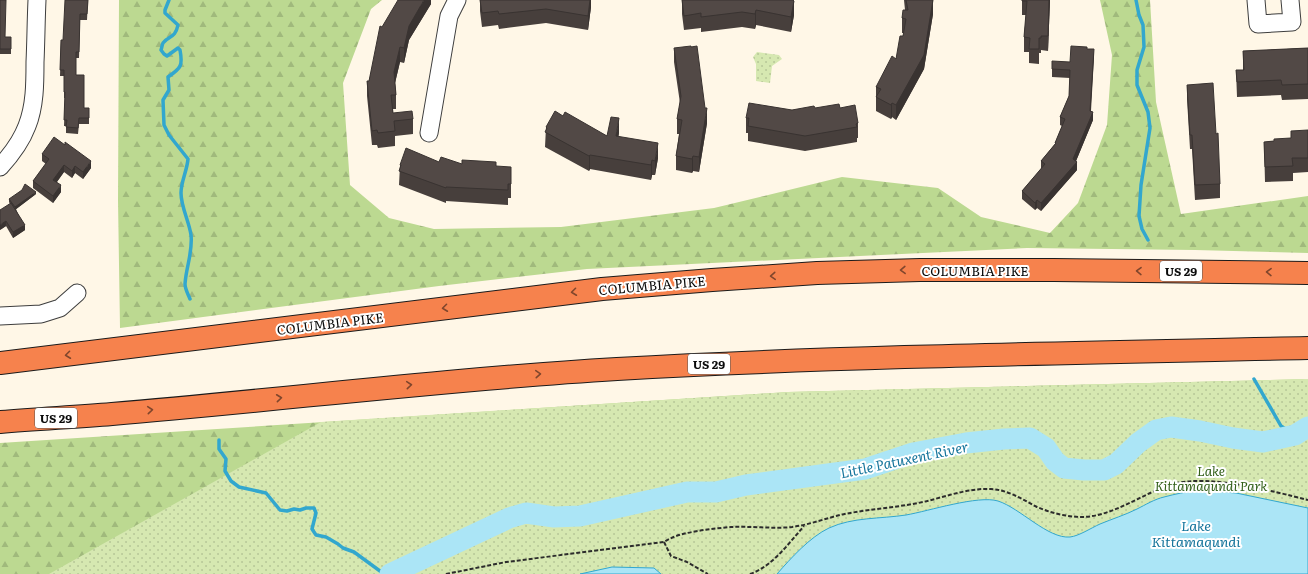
<svg xmlns="http://www.w3.org/2000/svg" width="1308" height="574" viewBox="0 0 1308 574" font-family="Literata,serif">
<style>
.forest{fill:url(#forest-firs)}
.park{fill:url(#park-dots)}
.water{fill:#abe5f6;stroke:#32a7ce}
.lines{fill:none;stroke-linecap:round;stroke-linejoin:round}
.stream{stroke:#32a7ce;stroke-width:3.5}
.river{stroke:#abe5f6;stroke-width:21}
.minor-casing{stroke:#3d3d3d;stroke-width:19}
.highway-casing{stroke:#1b1b1b;stroke-width:24}
.path{stroke:#2c2c2c;stroke-width:2;stroke-dasharray:4 2;stroke-linecap:butt}
.minor{stroke:#fff;stroke-width:17}
.highway{stroke:#f6824d;stroke-width:22}
.wall{fill:#473f3c}
.shaded-wall{fill:#393331}
.building{fill:#524946;stroke:#393331}
.oneway{stroke:#80462c}
.labels{text-anchor:middle;dominant-baseline:central;stroke-width:4;stroke-linejoin:round;paint-order:stroke}
.shield{fill:#fff;stroke:#545454;stroke-width:1}
.shield-label{font-size:12px;font-weight:bold;fill:#0a0a0a}
.street-label{font-size:13px;fill:#0a0a0a;stroke:#fff}
.park-label{font-size:13px;font-style:italic;fill:#34611b;stroke:#fff}
.water-label{font-size:14px;font-style:italic;fill:#14749b;stroke:#fff}
</style>
<defs>
<pattern id="forest-firs" width="22" height="20" patternUnits="userSpaceOnUse"><rect width="22" height="20" fill="#bcd991"/><path d="M5 1l3.5 6h-7zM16 11l3.5 6h-7z" fill="#a0b97c"/></pattern>
<pattern id="park-dots" width="8" height="8" patternUnits="userSpaceOnUse"><rect width="8" height="8" fill="#d6e8b1"/><path d="M2 2h.1M6 6h.1" fill="none" stroke="#b6c697" stroke-width="1.8" stroke-linecap="round"/></pattern>
</defs>
<rect width="100%" height="100%" fill="#fff7e7"/>
<g class="forest">
<path d="M119 0H382L371 9 343 83 350 185 389 218 434 229 561 227 714 208 842 177 938 188 981 217 1050 233 1078 203 1107 125 1112 55 1100 0H1150L1156 102 1181 214 1308 196V253L1195 250 1027 248 587 269 439 286 120 328 118 200Z"/>
<path d="M1308 379 296 574H0V443L788 392Z"/>
</g>
<g class="park">
<path d="M757 52 779 55 782 59 772 66 770 83 756 81V64L753 57Z"/>
<path d="M1308 379V574H49L321 422 788 392Z"/>
</g>
<g class="water">
<path d="M1197 490 1236 493 1308 508V574H777C791 558 810 537 829 528 853 517 880 519 906 515 929 511 978 495 998 501 1020 508 1048 539 1070 537 1079 536 1091 528 1100 524 1112 519 1125 515 1137 509 1145 505 1155 499 1164 497 1175 494 1186 492 1197 490Z"/>
<path d="M612 567 654 568 661 574H580Z"/>
</g>
<g class="lines">
<g class="stream">
<path d="M169 0 165 10V13L178 25C175 39 169 35 163 43 162 45 162 47 161 50L164 54 167 56 178 48 180 50C183 66 181 68 168 77L169 90 163 100 164 125 169 135 188 159C187 171 181 181 181 193 181 207 189 221 191 235 193 252 186 267 185 284 185 289 188 294 190 299"/>
<path d="M1136 0 1139 15 1143 25 1144 47 1137 70V85L1148 112 1150 128 1141 185 1139 216 1142 229 1148 240"/>
<path d="M1254 379 1281 426 1295 435"/>
<path d="M219 440V449L226 459 225 471 231 481 239 487 266 493 280 510 287 511 294 509 300 510 306 508H314L316 513 312 529 316 535 326 537 338 544 343 548 354 552 384 574"/>
</g>
<path class="river" d="M390 574 509 518 526 513 554 517 580 516 687 492H716L746 485 865 469 913 453 966 443 1004 439 1030 438 1046 448 1055 461 1064 468 1084 470H1104L1116 464 1138 443 1156 430 1171 427 1200 431 1233 438 1263 442 1295 435 1308 427"/>
<defs>
<g id="minor">
<path d="M1256 0 1258 24 1292 22 1290 0"/>
<path d="M429 133 449 16 457 0"/>
<path d="M0 167C11 155 21 142 27 126 35 106 35 83 35 62 36 41 36 21 37 0"/>
<path d="M0 316 41 314 60 308 77 293"/>
</g>
<g id="highway">
<path d="M0 363 602 289 712 280 817 273 920 270H1054L1308 273"/>
<path d="M0 422C37 419 74 417 112 414 280 400 448 379 617 369 847 356 1078 353 1308 348"/>
</g>
</defs>
<use href="#minor" class="minor-casing"/>
<use href="#highway" class="highway-casing"/>
<g class="path">
<path d="M664 542 671 556 687 562 708 574"/>
<path d="M446 574 506 562 664 542C675 535 686 533 698 531 709 529 720 528 731 527 751 526 772 529 792 527 808 525 824 519 840 515 867 509 895 508 923 502 945 497 967 488 991 489 1008 490 1022 499 1037 507 1051 513 1067 517 1083 517 1114 516 1143 493 1173 484 1209 474 1272 491 1308 500"/>
<path d="M750 574C773 566 788 544 804 526"/>
</g>
<use href="#minor" class="minor"/>
<use href="#highway" class="highway"/>
</g>
<g class="wall">
<path d="M0 0 5 37H11V54H0Z"/>
<path d="M88 0 87 20H80L79 58H76V75L84 108H89V124H79L78 134 66 133V126H64L65 98H64V76H60L61 40H63Z"/>
<path d="M431 0V4L409 40 404 63 400 62 395 83 396 95V109H393V113L413 119V134L395 136V146L378 148 377 145H372L367 96V81H369L382 27Z"/>
<path d="M480 0H591V7L588 30 546 23 499 29 498 25 482 27 480 11Z"/>
<path d="M682 0H794V15L791 32 756 25 755 29 742 27 701 32V28L684 30 682 14Z"/>
<path d="M904 0H933V14L924 69 896 120 892 117 891 119 876 111V87L896 59 903 36 904 33H902V18L905 10Z"/>
<path d="M1022 0H1050L1048 51 1041 50V53H1039V64L1029 63V52H1024V37L1026 15H1022Z"/>
<path d="M674 48 707 123 699 172 693 171 692 173 676 170V156L679 134H677V119L680 103 674 62Z"/>
<path d="M1308 48V99L1282 100 1281 95 1237 97 1236 70H1243V51Z"/>
<path d="M1087 49 1094 57 1091 111 1093 120 1076 161 1077 170 1041 211 1037 208 1035 210 1022 199V191L1041 169V161L1055 144V143L1062 126 1060 125V117L1069 96 1070 78 1052 77V69L1070 62Z"/>
<path d="M1187 85 1216 134 1220 184V198L1195 200 1192 149H1190L1187 99Z"/>
<path d="M815 108H840L858 123V138H857V142L805 151 748 141V133H746V118L792 110Z"/>
<path d="M563 116 607 136 619 133 618 137 658 158 655 175H652L651 180 590 169 589 171 545 147 546 127Z"/>
<path d="M1308 130V172L1293 173V181L1265 182 1264 142 1274 141 1291 138Z"/>
<path d="M42 154 91 168 83 179 75 173 72 178 64 172 57 182 61 192 53 203 33 188V181L46 164 42 161Z"/>
<path d="M439 162 462 164 496 166 511 182V198H508V205L446 201V203L399 185 400 165Z"/>
<path d="M36 194 16 209 25 230 13 238 6 226 0 230 10 204 9 202V199Z"/>
</g>
<g class="shaded-wall">
<path d="M424 0H431V4L409 40 404 63V48L409 26Z"/>
<path d="M590 0H591V7L588 30V16Z"/>
<path d="M793 0H794V3V1V15L791 32V17Z"/>
<path d="M933 0V14L924 69 896 120V105Z"/>
<path d="M1049 0H1050L1048 51V36Z"/>
<path d="M756 10V25L755 29V14Z"/>
<path d="M400 47V62L394 87V72Z"/>
<path d="M1094 49 1090 117 1093 112V120L1074 166 1077 162V170L1041 211V203L1073 159Z"/>
<path d="M892 103V117L891 119V105Z"/>
<path d="M707 108V123L699 172V157Z"/>
<path d="M619 118V133L616 151V136Z"/>
<path d="M658 143V158L655 175V161Z"/>
<path d="M590 155V169L589 171V156Z"/>
<path d="M693 156V171L692 173V159Z"/>
<path d="M652 160V175L651 180V165Z"/>
<path d="M91 161V168L83 179V172Z"/>
<path d="M64 165V172L53 187V180Z"/>
<path d="M75 166V173L72 178V171Z"/>
<path d="M61 185V192L53 203V196Z"/>
<path d="M36 192V194L15 210V207Z"/>
<path d="M1037 200V208L1035 210V203Z"/>
<path d="M6 221V226L0 230V225Z"/>
<path d="M25 225V230L13 238V232Z"/>
</g>
<g class="building">
<path d="M0 0H6L5 37H11V49H0Z"/>
<path d="M65 0H88L87 14H80L79 52H76V75H84V108H89V118H79L78 128 66 127 67 120H64L65 92H64V70H60L61 40H63Z"/>
<path d="M398 0H424L409 26 404 48 400 47 394 72 396 95H391L393 113 412 111 413 119 394 121 395 131 378 133 377 130 372 131 367 81H369L380 26 382 27Z"/>
<path d="M480 0H590L588 16 546 9 499 14 498 11 482 13Z"/>
<path d="M682 0H793L794 1 791 17 756 10 755 14 742 12 701 17V13L684 16Z"/>
<path d="M906 0H933L924 55 896 105 892 103 891 105 876 97 881 89 876 87 892 56 896 59 900 36H903L906 19 902 18 903 10H908Z"/>
<path d="M1022 0H1049L1048 36H1041V38H1039V49H1029L1030 38 1024 37 1027 1H1022Z"/>
<path d="M691 46V47L697 46 705 108H707L699 157 693 156 692 159 676 156 682 120 677 119 681 96 674 48Z"/>
<path d="M1071 46 1087 47V49H1094L1090 111 1093 112 1073 159 1077 162 1041 203 1037 200 1035 203 1022 191 1045 164 1041 161 1056 143H1055L1065 119 1060 117 1069 96 1070 70 1052 69V61L1070 62Z"/>
<path d="M1308 48V84L1282 85 1281 80 1237 82 1236 70H1244L1243 51Z"/>
<path d="M1213 83 1216 134 1218 133 1220 184 1195 185 1192 135H1190L1187 85Z"/>
<path d="M749 103 792 110 814 106 815 108 839 104 840 108 855 105 858 123 856 124 857 127 805 136 748 126 749 118H746Z"/>
<path d="M555 111 563 116 565 112 607 136 611 117 619 118 616 136 658 143 655 161 652 160 651 165 590 155 589 156 545 132 547 128 546 127Z"/>
<path d="M1308 130V158H1292L1293 166 1265 167 1264 142 1274 141V139L1291 138V131Z"/>
<path d="M54 137 65 145V142L91 161 83 172 75 166 72 171 64 165 53 180 61 185 53 196 33 181 49 159 42 154Z"/>
<path d="M406 148 439 162 441 157 462 164V160L496 162V166L511 167V184H508V190L446 187V188L399 171 401 165H400Z"/>
<path d="M25 184 36 192 15 207 9 199 22 190Z"/>
<path d="M11 203 25 225 13 232 6 221 0 225V210Z"/>
</g>
<defs><path id="oneway-chevron" d="M-2-3.5L2.5 0L-2 3.5" fill="none" stroke-width="1.6" stroke-linecap="round" stroke-linejoin="round"/></defs>
<g class="oneway">
<use href="#oneway-chevron" transform="translate(903 270) rotate(178)"/>
<use href="#oneway-chevron" transform="translate(1139 271) rotate(-179)"/>
<use href="#oneway-chevron" transform="translate(1269 272) rotate(-179)"/>
<use href="#oneway-chevron" transform="translate(773 276) rotate(176)"/>
<use href="#oneway-chevron" transform="translate(574 292) rotate(173)"/>
<use href="#oneway-chevron" transform="translate(445 308) rotate(173)"/>
<use href="#oneway-chevron" transform="translate(68 355) rotate(173)"/>
<use href="#oneway-chevron" transform="translate(538 374) rotate(-4)"/>
<use href="#oneway-chevron" transform="translate(409 385) rotate(-5)"/>
<use href="#oneway-chevron" transform="translate(279 398) rotate(-6)"/>
<use href="#oneway-chevron" transform="translate(150 410) rotate(-5)"/>
</g>
<g class="labels">
<g class="shield">
<rect x="1160" y="261" width="42" height="20" rx="3"/>
<rect x="688" y="354" width="42" height="20" rx="3"/>
<rect x="35" y="408" width="42" height="20" rx="3"/>
</g>
<g class="shield-label">
<text x="1181" y="271">US 29</text>
<text x="709" y="364">US 29</text>
<text x="56" y="418">US 29</text>
</g>
<g class="street-label">
<text x="975" y="270">COLUMBIA PIKE</text>
<text transform="translate(652 285) rotate(-5)">COLUMBIA PIKE</text>
<text transform="translate(330 323) rotate(-7)">COLUMBIA PIKE</text>
</g>
<g class="park-label">
<text x="1211" y="470">Lake<tspan x="1211" dy="15">Kittamaqundi Park</tspan></text>
</g>
<g class="water-label">
<text transform="translate(904 459) rotate(-12)">Little Patuxent River</text>
<text x="1196" y="525">Lake<tspan x="1196" dy="16">Kittamaqundi</tspan></text>
</g>
</g>
</svg>
